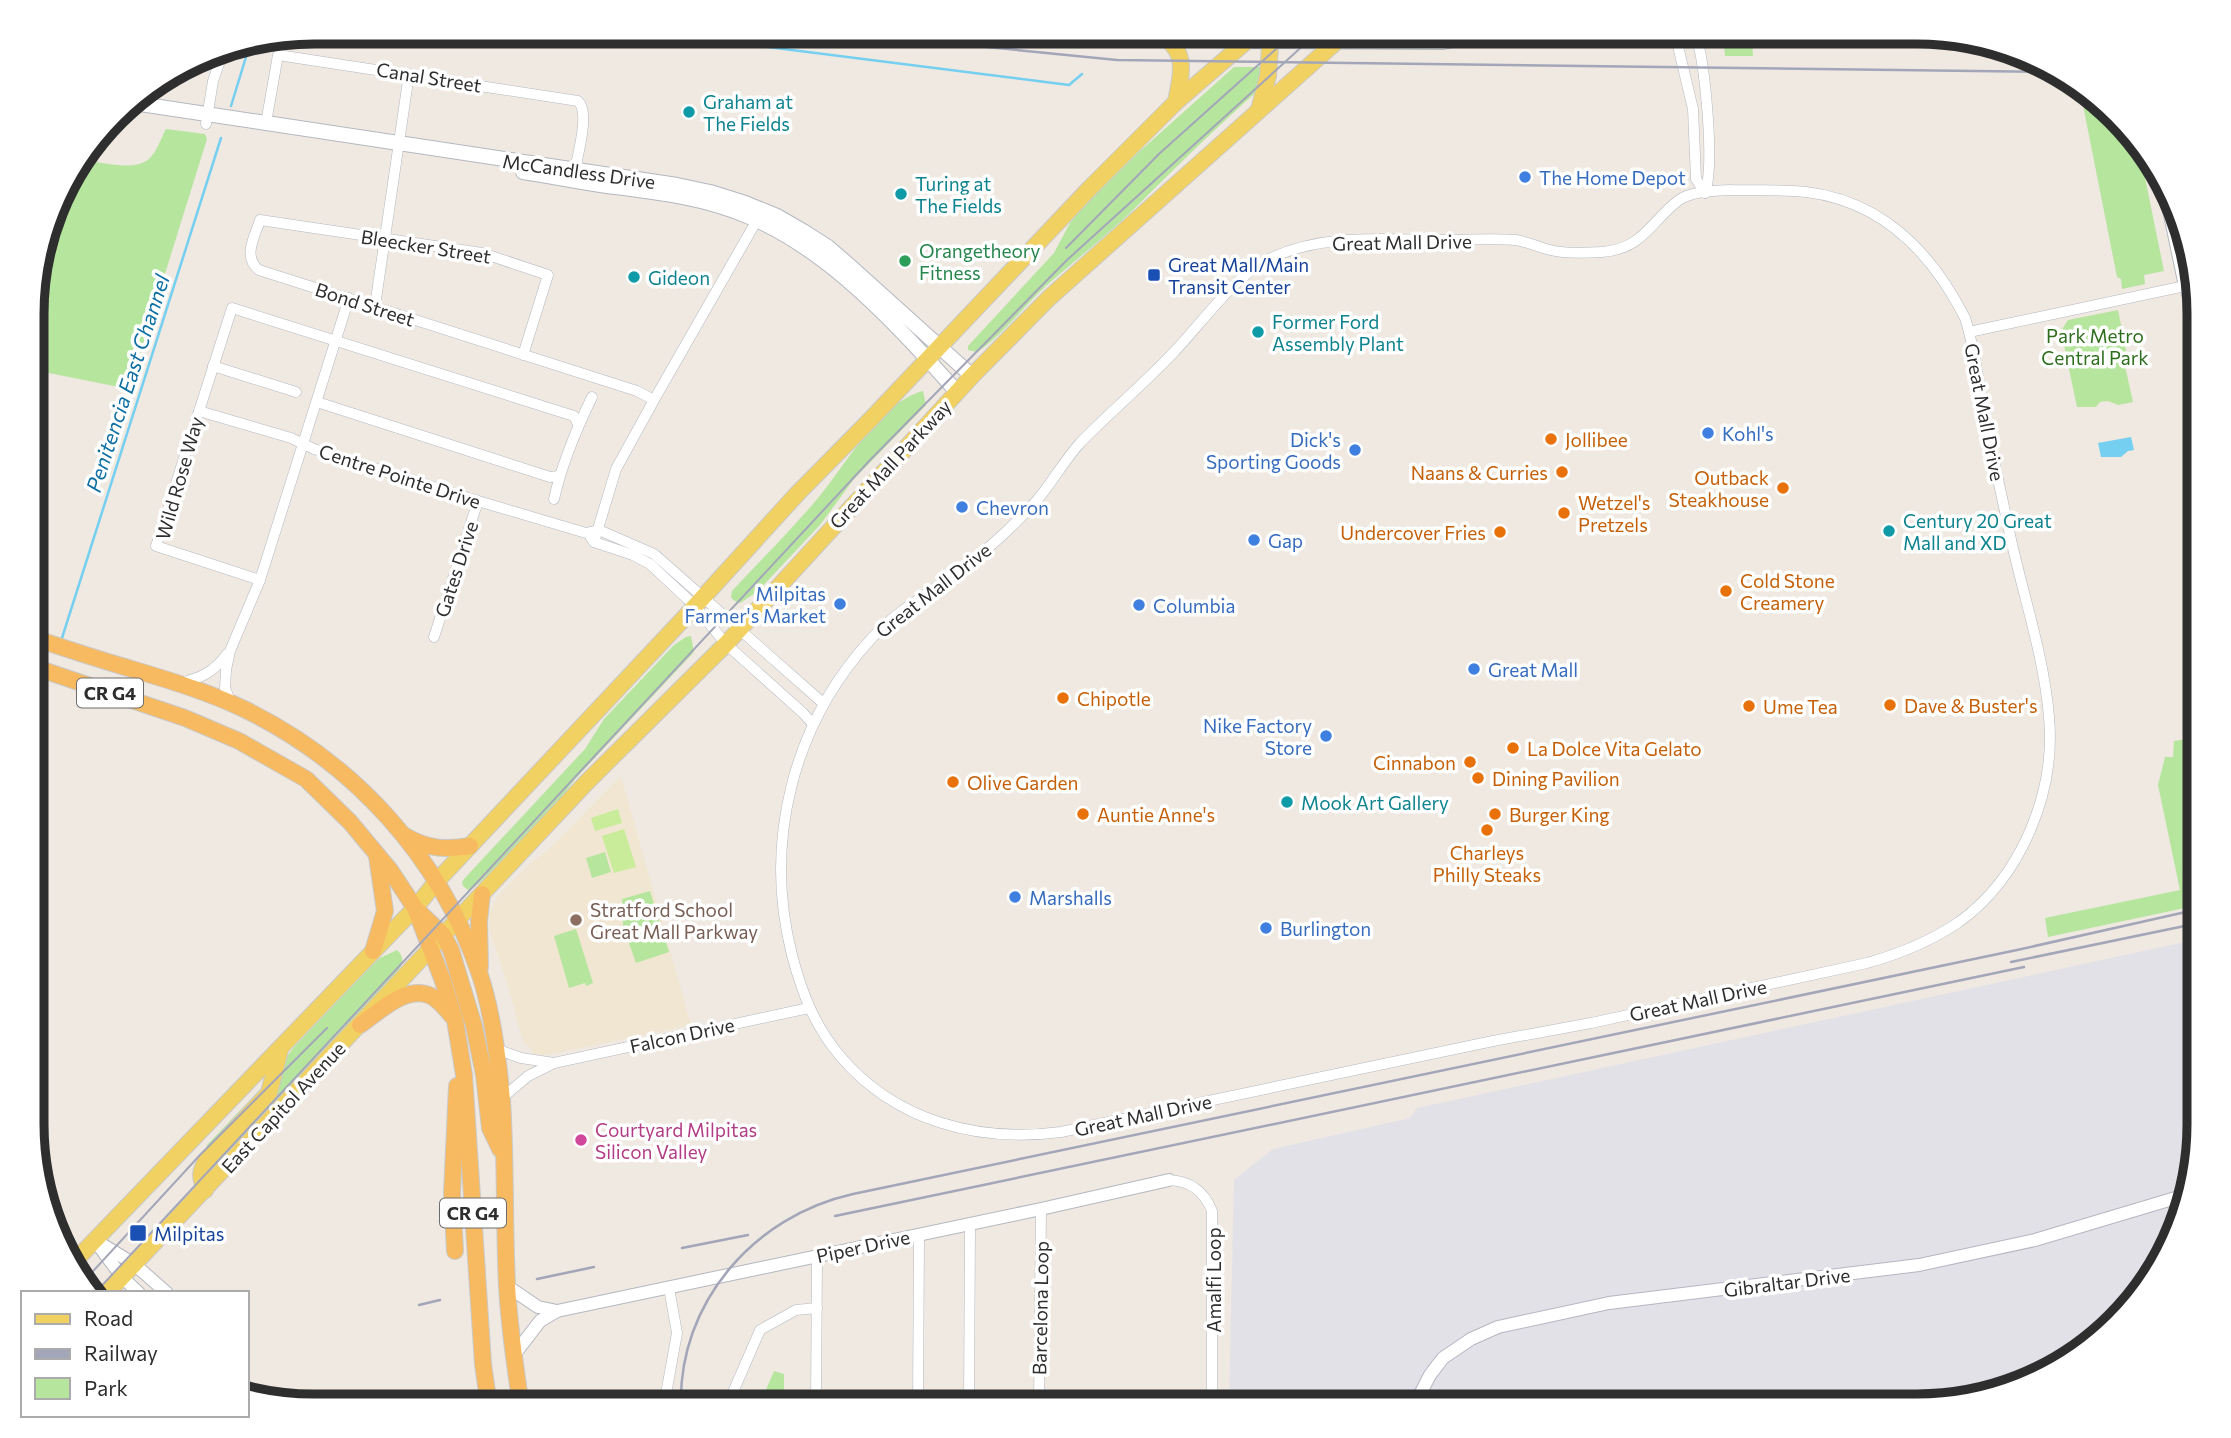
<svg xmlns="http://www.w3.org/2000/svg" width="2231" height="1438" viewBox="0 0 2231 1438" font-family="Commissioner,sans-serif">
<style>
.industrial{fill:#e3e1e8}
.education{fill:#f0e6d1}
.green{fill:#b6e59e}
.pitch{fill:#c9ec9a}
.water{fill:#75cff0}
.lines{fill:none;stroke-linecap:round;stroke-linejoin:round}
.stream{stroke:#75cff0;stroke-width:2.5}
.minor-casing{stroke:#b4b7c1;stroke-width:11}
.tertiary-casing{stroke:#b4b7c1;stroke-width:14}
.secondary-casing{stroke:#b4b7c1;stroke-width:16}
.primary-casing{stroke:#c9c9c9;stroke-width:18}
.trunk-casing{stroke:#c9c9c9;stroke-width:18}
.minor{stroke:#fff;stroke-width:10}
.tertiary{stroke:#fff;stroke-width:12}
.secondary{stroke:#fff;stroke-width:14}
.primary{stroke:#f2d163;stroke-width:16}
.trunk{stroke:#f8ba60;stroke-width:16}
.tram{stroke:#a3a6b8;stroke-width:2}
.rail{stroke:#a3a6b8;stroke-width:2.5}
.culture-dot{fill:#0f9aa8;stroke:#fff;stroke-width:2.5}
.shop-dot{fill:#3f7fe0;stroke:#fff;stroke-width:2.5}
.leisure-dot{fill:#2e9e5b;stroke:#fff;stroke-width:2.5}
.transit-dot{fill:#1a4fb4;stroke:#fff;stroke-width:2.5}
.food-dot{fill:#e8710a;stroke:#fff;stroke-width:2.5}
.education-dot{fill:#8d6e63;stroke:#fff;stroke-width:2.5}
.hotel-dot{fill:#d1479c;stroke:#fff;stroke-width:2.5}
.labels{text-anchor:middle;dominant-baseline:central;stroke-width:7;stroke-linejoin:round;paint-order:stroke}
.shield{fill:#fff;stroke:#6d6d6d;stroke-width:2}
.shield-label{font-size:18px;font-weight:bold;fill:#2e2e2e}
.street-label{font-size:19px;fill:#2e2e2e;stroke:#fff}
.culture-label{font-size:19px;fill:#0d838f;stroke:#fff;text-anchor:start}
.shop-label{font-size:19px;fill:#366cbe;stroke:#fff;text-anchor:start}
.leisure-label{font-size:19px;fill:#27864d;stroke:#fff;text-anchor:start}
.transit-label{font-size:19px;fill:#164399;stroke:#fff;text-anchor:start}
.park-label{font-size:19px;fill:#2c6e1b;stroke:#fff}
.food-label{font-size:19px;fill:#c56008;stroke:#fff;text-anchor:start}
.education-label{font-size:19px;fill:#785e54;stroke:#fff;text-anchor:start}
.hotel-label{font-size:19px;fill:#b23c85;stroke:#fff;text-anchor:start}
.water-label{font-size:21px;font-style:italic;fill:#0d6fa3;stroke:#fff}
.rim{fill:none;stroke:#2e2e2e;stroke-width:9}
</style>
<rect width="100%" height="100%" fill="#efe9e1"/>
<path class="industrial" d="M2199 939V1142L2185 1215 2152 1281 2058 1369 1935 1406H1229L1234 1180 1273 1149 1410 1118 1417 1108Z"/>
<path class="education" d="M621 776 691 1025 557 1053 543 1055 532 1054 533 1050 523 1042 509 989 489 928 490 911 497 897 534 860 547 851Z"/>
<g class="green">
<path d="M1752 40 1753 56H1725L1724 45Z"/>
<path d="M1234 67H1263L1261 88C1220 124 1182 161 1144 199 1114 230 1079 257 1047 285 1026 304 1000 338 977 352L968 350V346L1054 253 1070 223 1084 205 1140 151Z"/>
<path d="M2079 85 2139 148 2164 271 2144 275 2145 284 2122 289 2121 279 2117 277Z"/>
<path d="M166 129 205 134 207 139 129 389 34 370V277L61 189 83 160C102 162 133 172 149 159 157 152 161 138 166 129Z"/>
<path d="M2118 310 2128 360 2124 361 2133 402 2118 405 2108 401 2100 402 2096 407H2077L2061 331 2068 320Z"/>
<path d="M923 391 926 405 854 479 820 525 757 592 740 603 733 600 731 597 732 591C759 562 787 534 813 504 843 471 877 403 923 391Z"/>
<path d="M691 636 694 652 576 778 545 819 477 885 468 890 463 886 462 882 464 879 585 749 604 719 674 645 686 637Z"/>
<path d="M2199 737V905L2048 937 2045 918 2180 890 2158 785 2165 757H2173L2174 741Z"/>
<path d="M605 852 611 872 592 878 586 858Z"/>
<path d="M650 891 669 952 636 963 623 926 622 899Z"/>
<path d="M576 929 593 983 586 986 585 983 569 988 554 936Z"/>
<path d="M397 950C405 957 403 965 397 973L219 1165C213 1161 206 1152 207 1145L272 1077 294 1047 369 968 380 958Z"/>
<path d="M774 1371 784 1374C784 1385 785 1396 780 1406H759Z"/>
</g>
<g class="pitch">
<path d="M618 809 622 823 595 831 591 818Z"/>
<path d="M624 829 636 867 614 873 602 836Z"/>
</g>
<path class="water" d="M2131 437 2134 450 2128 451 2121 457H2101L2098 443Z"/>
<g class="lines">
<g class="stream">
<path d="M648 32 1069 85 1082 74"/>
<path d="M231 106 250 44"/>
<path d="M62 638 221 138"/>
<path d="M34 727 45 689"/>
</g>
<defs>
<g id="minor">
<path d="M1682 32 1677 42 1693 109 1696 179 1705 193"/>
<path d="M1695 32C1705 61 1715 164 1705 193"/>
<path d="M266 123 278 55 578 101C590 112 578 153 575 170"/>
<path d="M206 124 213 81 224 49"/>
<path d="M1730 190C1755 191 1781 189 1806 192 1882 201 1932 253 1965 318 1974 346 1978 376 1983 406 1991 449 2001 492 2010 535 2023 595 2044 656 2049 717 2056 793 2021 877 1959 922 1931 941 1899 954 1867 963L1591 1023 1493 1041 1061 1132C978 1143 895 1121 840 1056 814 1025 802 993 792 955 763 842 793 724 871 639 895 612 926 595 954 575 984 553 1013 527 1038 499 1053 481 1064 461 1080 443 1110 412 1144 384 1174 352 1201 324 1233 278 1267 260 1322 232 1386 240 1446 240 1469 240 1494 238 1516 240 1528 242 1538 247 1550 250 1566 254 1586 253 1602 252 1643 249 1651 221 1679 200 1692 191 1715 191 1730 190Z"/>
<path d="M375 306 409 74"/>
<path d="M1969 332 2185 286 2199 352"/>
<path d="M523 355 548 275 482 253 260 220C255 236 242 257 259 270L637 391 654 400 616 469 594 542"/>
<path d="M213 366 296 392"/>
<path d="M654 400 757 220"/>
<path d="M317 402 550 477 559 476"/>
<path d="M199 411 291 438 314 449 478 501 586 533 599 530 654 554 823 703"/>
<path d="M554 499C562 463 576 430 592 397"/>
<path d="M591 538 594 542 633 555 650 564 695 606 726 644 803 713 813 724"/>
<path d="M260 580 156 546 232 308 574 416 578 424"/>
<path d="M434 637 478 501"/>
<path d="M180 683C201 678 214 672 227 654"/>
<path d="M231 703 225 688 226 670 230 651 260 580 349 298"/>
<path d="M496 1049 521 1058 554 1063"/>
<path d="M501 1099 528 1076 554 1063 809 1008"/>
<path d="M1169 1180C1191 1181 1204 1191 1212 1211V1406"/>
<path d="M668 1406 666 1394 677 1333 669 1288"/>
<path d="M727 1406 760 1330 796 1310 817 1308"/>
<path d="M816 1406 817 1256"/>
<path d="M918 1406 919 1234"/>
<path d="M969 1406 970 1224"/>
<path d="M1039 1406 1041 1209"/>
</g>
<g id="tertiary">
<path d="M2161 172 2185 286"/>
<path d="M95 1240 134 1264 167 1293"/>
<path d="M99 1246 122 1277 139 1293"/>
<path d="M507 1286 538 1307 557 1311"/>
<path d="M514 1355 540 1321 557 1311 1041 1209 1169 1180"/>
<path d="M1414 1406 1430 1375 1443 1358 1471 1339 1498 1327 1609 1303 1919 1265 2035 1240 2189 1194"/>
</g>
<g id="secondary">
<path d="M1169 32 1247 41 1443 42 1491 32"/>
<path d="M127 102 677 185 710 192 745 203 777 216 803 231 828 247 850 266 972 376"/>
<path d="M523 172C551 176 579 182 607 186 655 192 702 197 747 216 829 249 899 327 957 392"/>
</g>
<g id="primary">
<path d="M1155 32C1189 49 1182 70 1176 102"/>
<path d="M1259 110 1268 76 1271 32"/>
<path d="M205 1190C200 1177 199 1172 207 1160L269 1093 280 1050"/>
<path d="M70 1266 415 908 437 881 686 616 797 494 871 419 1090 188 1176 102 1257 32"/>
<path d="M107 1293 586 783 726 644 972 376 1049 298 1347 32"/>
</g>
<g id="trunk">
<path d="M34 638C64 648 94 658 125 667 165 679 206 691 244 709 355 763 441 858 480 975 493 1015 498 1059 502 1100 506 1162 504 1224 507 1285 509 1326 515 1366 521 1406"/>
<path d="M34 667 185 718 239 741 306 779 350 822 390 870 415 908 443 981 455 1020 464 1075 483 1364 489 1406"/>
<path d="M405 836C428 849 445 850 470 846"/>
<path d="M418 911 443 935 451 950 474 1026 484 1075 490 1128 500 1149"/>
<path d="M373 951 385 911 377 856"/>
<path d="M480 967 479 921 482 894"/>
<path d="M360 1025C379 1012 407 984 431 996 440 1001 446 1009 452 1016"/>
<path d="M455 1251 452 1193 457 1086"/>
</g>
</defs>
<use href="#minor" class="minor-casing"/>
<use href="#tertiary" class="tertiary-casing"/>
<use href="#secondary" class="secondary-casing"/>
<use href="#primary" class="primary-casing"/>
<use href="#trunk" class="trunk-casing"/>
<use href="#minor" class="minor"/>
<use href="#tertiary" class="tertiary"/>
<use href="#secondary" class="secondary"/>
<use href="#primary" class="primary"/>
<use href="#trunk" class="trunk"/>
<g class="tram">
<path d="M1066 248 1160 153 1295 32"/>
<path d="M84 1281 200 1155 327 1028"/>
<path d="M95 1293 871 459 1067 260 1318 32"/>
</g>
<g class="rail">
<path d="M871 32 987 47 1117 60 2059 72"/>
<path d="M2011 962 2199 923"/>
<path d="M835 1216 2024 967"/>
<path d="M682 1248 748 1235"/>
<path d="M537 1279 594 1267"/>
<path d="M419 1305 440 1300"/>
<path d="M681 1406C678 1303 754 1216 853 1194L2017 950 2199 909"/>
</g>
</g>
<g class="culture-dot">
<circle cx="689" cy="112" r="7"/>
<circle cx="901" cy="194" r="7"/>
<circle cx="634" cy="277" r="7"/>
<circle cx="1258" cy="332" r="7"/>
<circle cx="1889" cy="531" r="7"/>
<circle cx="1287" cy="802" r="7"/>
</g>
<g class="shop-dot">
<circle cx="1525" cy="177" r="7"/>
<circle cx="1708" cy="433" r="7"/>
<circle cx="1355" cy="450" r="7"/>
<circle cx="962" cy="507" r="7"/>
<circle cx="1254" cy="540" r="7"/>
<circle cx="840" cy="604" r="7"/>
<circle cx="1139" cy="605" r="7"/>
<circle cx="1474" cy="669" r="7"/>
<circle cx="1326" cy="736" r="7"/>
<circle cx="1015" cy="897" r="7"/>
<circle cx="1266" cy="928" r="7"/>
</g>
<circle class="leisure-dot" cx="905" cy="261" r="7"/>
<g class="transit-dot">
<rect x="1147" y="268" width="14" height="14" rx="3.5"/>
<rect x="129" y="1224" width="18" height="18" rx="3.5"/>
</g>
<g class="food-dot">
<circle cx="1551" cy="439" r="7"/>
<circle cx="1562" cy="472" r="7"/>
<circle cx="1783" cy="488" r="7"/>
<circle cx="1564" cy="513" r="7"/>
<circle cx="1500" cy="532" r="7"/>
<circle cx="1726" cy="591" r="7"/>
<circle cx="1063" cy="698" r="7"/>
<circle cx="1890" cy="705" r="7"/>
<circle cx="1749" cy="706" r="7"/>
<circle cx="1513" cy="748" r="7"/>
<circle cx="1470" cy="762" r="7"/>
<circle cx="1478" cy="778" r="7"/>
<circle cx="953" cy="782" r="7"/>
<circle cx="1083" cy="814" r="7"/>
<circle cx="1495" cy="814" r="7"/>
<circle cx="1487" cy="830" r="7"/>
</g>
<circle class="education-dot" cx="576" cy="920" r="7"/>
<circle class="hotel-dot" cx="581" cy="1140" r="7"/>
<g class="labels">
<g class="shield">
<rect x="77" y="678.5" width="66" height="29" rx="5"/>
<rect x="440" y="1198.5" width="66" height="29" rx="5"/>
</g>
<g class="shield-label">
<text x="110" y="693">CR G4</text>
<text x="473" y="1213">CR G4</text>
</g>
<g class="street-label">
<text transform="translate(429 77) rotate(9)">Canal Street</text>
<text transform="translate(579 171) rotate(8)">McCandless Drive</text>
<text transform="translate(1402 242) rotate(-1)">Great Mall Drive</text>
<text transform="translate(426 246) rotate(9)">Bleecker Street</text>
<text transform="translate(365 304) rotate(18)">Bond Street</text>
<text transform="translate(1985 412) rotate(79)">Great Mall Drive</text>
<text transform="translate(890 464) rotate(-47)">Great Mall Parkway</text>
<text transform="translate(400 476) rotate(18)">Centre Pointe Drive</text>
<text transform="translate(179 478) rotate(-74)">Wild Rose Way</text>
<text transform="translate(456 569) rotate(-72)">Gates Drive</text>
<text transform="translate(933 590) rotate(-38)">Great Mall Drive</text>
<text transform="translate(1698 1000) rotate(-12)">Great Mall Drive</text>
<text transform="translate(682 1035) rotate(-12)">Falcon Drive</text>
<text transform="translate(283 1107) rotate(-47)">East Capitol Avenue</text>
<text transform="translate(1143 1115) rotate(-12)">Great Mall Drive</text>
<text transform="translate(863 1246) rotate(-12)">Piper Drive</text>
<text transform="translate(1213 1280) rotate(-90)">Amalfi Loop</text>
<text transform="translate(1787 1282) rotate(-7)">Gibraltar Drive</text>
<text transform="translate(1040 1308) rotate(-89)">Barcelona Loop</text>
</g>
<g class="culture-label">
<text x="703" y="101">Graham at<tspan x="703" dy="22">The Fields</tspan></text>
<text x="915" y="183">Turing at<tspan x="915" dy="22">The Fields</tspan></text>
<text x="648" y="277">Gideon</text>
<text x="1272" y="321">Former Ford<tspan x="1272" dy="22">Assembly Plant</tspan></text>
<text x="1903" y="520">Century 20 Great<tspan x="1903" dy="22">Mall and XD</tspan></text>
<text x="1301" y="802">Mook Art Gallery</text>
</g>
<g class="shop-label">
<text x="1539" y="177">The Home Depot</text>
<text x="1722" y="433">Kohl's</text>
<text x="1341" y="439" text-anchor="end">Dick's<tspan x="1341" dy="22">Sporting Goods</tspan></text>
<text x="976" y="507">Chevron</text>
<text x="1268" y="540">Gap</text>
<text x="826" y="593" text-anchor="end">Milpitas<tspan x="826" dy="22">Farmer's Market</tspan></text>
<text x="1153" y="605">Columbia</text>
<text x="1488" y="669">Great Mall</text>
<text x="1312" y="725" text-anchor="end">Nike Factory<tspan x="1312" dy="22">Store</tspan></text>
<text x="1029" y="897">Marshalls</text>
<text x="1280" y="928">Burlington</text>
</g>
<g class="leisure-label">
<text x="919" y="250">Orangetheory<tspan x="919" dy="22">Fitness</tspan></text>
</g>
<g class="transit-label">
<text x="1168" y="264">Great Mall/Main<tspan x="1168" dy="22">Transit Center</tspan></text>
<text x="154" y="1233">Milpitas</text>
</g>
<g class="park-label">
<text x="2095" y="335">Park Metro<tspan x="2095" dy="22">Central Park</tspan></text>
</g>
<g class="food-label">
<text x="1565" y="439">Jollibee</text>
<text x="1548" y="472" text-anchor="end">Naans &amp; Curries</text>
<text x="1769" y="477" text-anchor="end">Outback<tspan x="1769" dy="22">Steakhouse</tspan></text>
<text x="1578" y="502">Wetzel's<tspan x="1578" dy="22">Pretzels</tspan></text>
<text x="1486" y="532" text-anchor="end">Undercover Fries</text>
<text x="1740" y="580">Cold Stone<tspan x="1740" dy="22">Creamery</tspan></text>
<text x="1077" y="698">Chipotle</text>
<text x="1904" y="705">Dave &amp; Buster's</text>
<text x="1763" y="706">Ume Tea</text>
<text x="1527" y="748">La Dolce Vita Gelato</text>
<text x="1456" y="762" text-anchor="end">Cinnabon</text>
<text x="1492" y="778">Dining Pavilion</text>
<text x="967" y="782">Olive Garden</text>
<text x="1097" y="814">Auntie Anne's</text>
<text x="1509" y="814">Burger King</text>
<text x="1487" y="852" text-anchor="middle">Charleys<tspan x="1487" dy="22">Philly Steaks</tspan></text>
</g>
<g class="education-label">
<text x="590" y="909">Stratford School<tspan x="590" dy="22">Great Mall Parkway</tspan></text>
</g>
<g class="hotel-label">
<text x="595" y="1129">Courtyard Milpitas<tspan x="595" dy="22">Silicon Valley</tspan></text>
</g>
<g class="water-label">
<text transform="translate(127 383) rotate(-72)">Penitencia East Channel</text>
</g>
</g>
<path d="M0 0H2231V1438H0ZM314 44H1917A270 270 0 0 1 2187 314V1124A270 270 0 0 1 1917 1394H314A270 270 0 0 1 44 1124V314A270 270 0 0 1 314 44Z" fill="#fff" fill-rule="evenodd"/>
<path class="rim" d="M314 44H1917A270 270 0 0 1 2187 314V1124A270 270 0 0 1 1917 1394H314A270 270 0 0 1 44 1124V314A270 270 0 0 1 314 44Z"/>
<rect x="21" y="1291" width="228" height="126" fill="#ffffff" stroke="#ababab" stroke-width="2"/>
<rect x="35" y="1314" width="35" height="10" fill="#f2d163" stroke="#ababab" stroke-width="2"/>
<text x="84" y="1326" font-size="21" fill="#2e2e2e">Road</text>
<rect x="35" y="1349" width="35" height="10" fill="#a3a6b8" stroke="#ababab" stroke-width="2"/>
<text x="84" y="1361" font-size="21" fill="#2e2e2e">Railway</text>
<rect x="35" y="1378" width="35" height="21" fill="#b6e59e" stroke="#ababab" stroke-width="2"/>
<text x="84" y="1396" font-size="21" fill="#2e2e2e">Park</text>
</svg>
